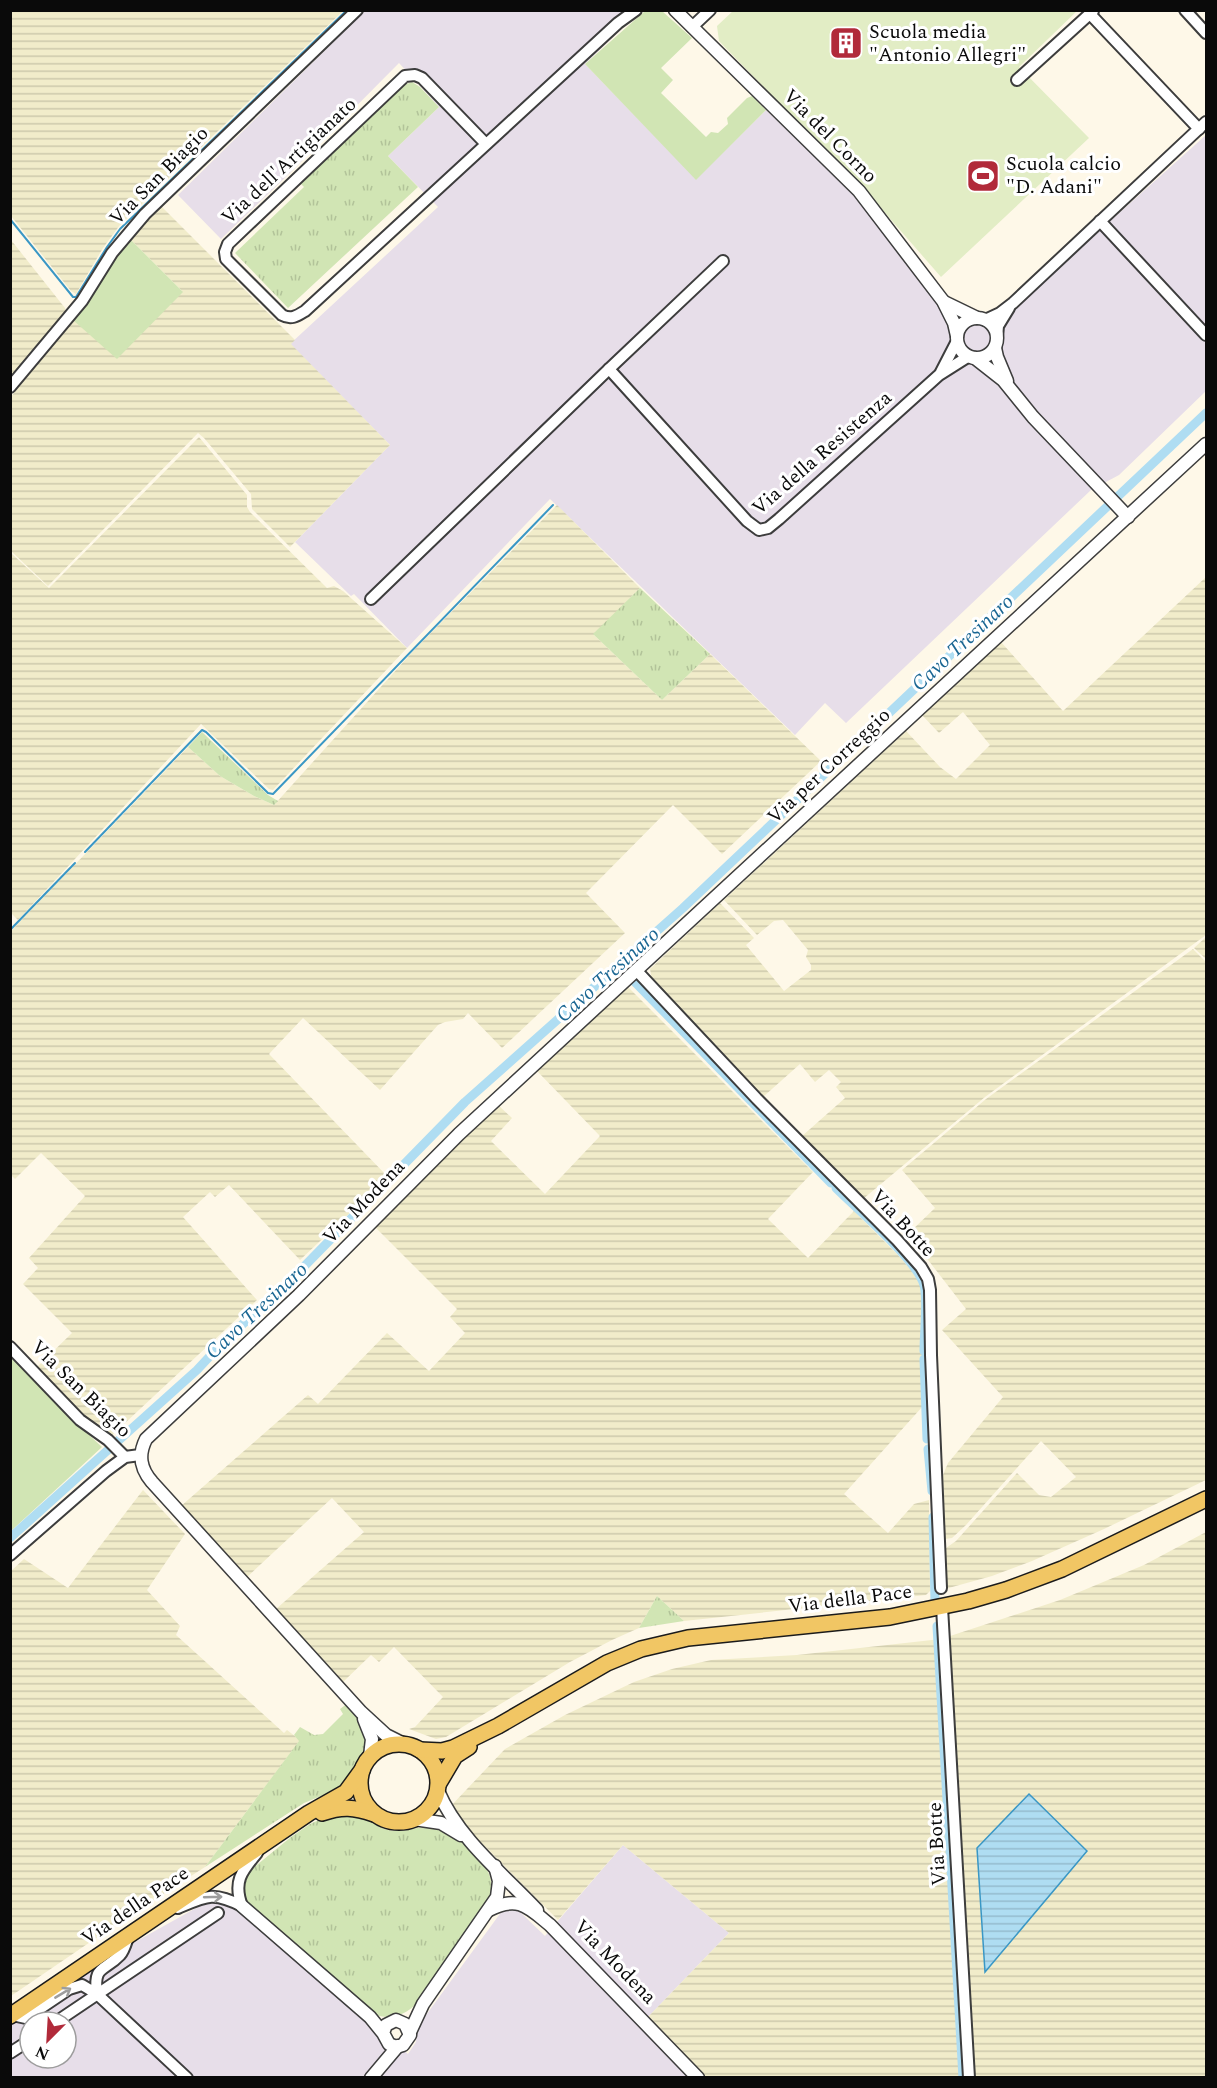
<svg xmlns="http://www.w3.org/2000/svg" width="1217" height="2088" viewBox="0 0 1217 2088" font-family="Spectral,serif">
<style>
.industrial{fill:#e7dee9;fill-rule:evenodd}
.farmland{fill:url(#farmland-rules)}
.grass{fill:url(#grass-tufts)}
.park{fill:#d1e5b4}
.pitch{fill:#e2edc5}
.water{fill:url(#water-rules);stroke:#3a97c5;stroke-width:1.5}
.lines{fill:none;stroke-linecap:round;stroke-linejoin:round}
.stream{stroke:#3a97c5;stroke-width:2}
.canal{stroke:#afddf2;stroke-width:9}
.minor-casing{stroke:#3d3d3d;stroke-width:14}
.tertiary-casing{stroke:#3d3d3d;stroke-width:15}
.primary-casing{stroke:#1b1b1b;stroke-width:18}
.minor{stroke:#fff;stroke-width:10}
.tertiary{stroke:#fff;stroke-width:12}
.primary{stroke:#f1c664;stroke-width:15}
.oneway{stroke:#9d9d9d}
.labels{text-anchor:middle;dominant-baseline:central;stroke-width:6;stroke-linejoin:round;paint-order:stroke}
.poi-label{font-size:20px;fill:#0a0a0a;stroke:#fff;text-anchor:start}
.street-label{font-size:20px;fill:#0a0a0a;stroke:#fff}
.water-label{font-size:21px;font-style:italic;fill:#1b6793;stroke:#fff}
</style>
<defs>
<pattern id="farmland-rules" width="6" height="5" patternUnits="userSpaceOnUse" patternTransform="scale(1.5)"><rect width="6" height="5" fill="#f1ecca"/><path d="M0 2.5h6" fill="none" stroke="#cdc9ac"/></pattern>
<pattern id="grass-tufts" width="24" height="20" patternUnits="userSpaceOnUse" patternTransform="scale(1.5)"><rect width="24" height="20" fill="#d1e5b4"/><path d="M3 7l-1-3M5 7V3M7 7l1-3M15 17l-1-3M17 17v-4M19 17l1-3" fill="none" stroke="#b2c399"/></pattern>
<pattern id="water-rules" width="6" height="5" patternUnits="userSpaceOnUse" patternTransform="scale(1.5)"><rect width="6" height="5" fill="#afddf2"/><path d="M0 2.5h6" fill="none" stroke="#95bcce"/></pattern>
</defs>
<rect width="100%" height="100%" fill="#fef8e8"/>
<g class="industrial">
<path d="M365 11H640L585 64 696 179 766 110 850 190 926 290 989 330 1206 135V391L1119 475 1091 490 846 723 825 703 795 735 550 499 407 648 354 594 351 596 295 542 390 445 290 344 438 207 388 156 439 107 399 63 292 171 221 239 178 195Z"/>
<path d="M623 1845 729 1933 648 2017 706 2077H11L10 2012 205 1903 223 1901 241 1912 408 2054 416 2042 418 2026 502 1911 511 1910 519 1911 545 1936ZM30 2022H66V2058H30Z"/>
</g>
<g class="farmland">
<path d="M10 11 11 10 343 11 120 225 103 248 76 294 71 291 11 216Z"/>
<path d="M160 205 295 340 291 344 390 445 290 547 252 509 251 494 204 438 198 433 48 586 11 551 10 398 73 319 117 358 182 291 129 238Z"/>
<path d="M11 240 65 308 66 312 11 379Z"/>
<path d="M199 437 247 495V507L250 512 327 588 334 586 343 591 407 648 273 790 269 789 201 724 18 920 10 912 11 553 49 588Z"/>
<path d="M557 505 640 588 594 635 662 700 710 654 821 761 722 854 673 805 586 893 625 933 502 1048 468 1013 463 1019 445 1022 438 1025 380 1090 303 1018 269 1054 388 1177 300 1260 229 1185 215 1197 210 1192 183 1217 257 1300 110 1437 88 1421 36 1368 72 1333 23 1284 38 1268 29 1258 85 1196 41 1153 15 1179 11 1175 10 932 188 747 220 776 254 796 274 805 416 648Z"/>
<path d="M1206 577V935L985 1097 863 1199 801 1137 845 1098 836 1087 841 1082 829 1070 815 1082 800 1064 763 1097 652 980 650 969 720 903 754 938 746 945 784 991 811 970V965L806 957 808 950 783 920 774 921 757 935 724 900 906 731 940 767 956 779 990 745 963 712 939 733 922 715 1001 642 1063 711Z"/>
<path d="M1206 937V959L1194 948Z"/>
<path d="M1193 949 1206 962V1480L1104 1529 1032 1561 992 1576 945 1589 946 1548 956 1541 1017 1473 1039 1495 1051 1497 1076 1477 1041 1441 966 1525 952 1538 945 1539 943 1475 948 1463 1003 1397 942 1330 966 1309 908 1234 935 1208 902 1170 986 1099Z"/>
<path d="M628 987 813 1172 768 1219 808 1258 854 1211 898 1255 919 1279 922 1287 923 1406 844 1494 888 1533 914 1504 929 1500 930 1591 926 1595 684 1621 657 1596 639 1628 612 1640 570 1662 446 1737 436 1739 409 1729 415 1727 443 1697 394 1647 379 1662 371 1655 343 1682 276 1609 364 1532 332 1498 246 1578 181 1506 308 1395 318 1404 387 1333 429 1371 465 1333 450 1317 457 1309 375 1227 413 1187 498 1105 512 1118 491 1141 545 1194 600 1136 537 1071Z"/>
<path d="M143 1490 185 1534 147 1590 180 1626 176 1635 284 1733 287 1730 300 1740 205 1867 121 1921 11 1996V1571L24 1559 68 1588Z"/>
<path d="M1206 1532V2077H706L648 2017 729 1933 623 1845 558 1920 448 1809 505 1749 565 1715 634 1682 672 1669 711 1660 797 1655 941 1639 1060 1600 1144 1565Z"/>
</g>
<g class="grass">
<path d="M412 82 420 87 439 107 388 156 418 187 288 308 235 253 304 187 300 183 401 86Z"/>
<path d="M640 588 710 654 662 700 593 634Z"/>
<path d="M202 732 268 795 278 801 274 805 254 796 220 776 188 747Z"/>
<path d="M657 1596 684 1621 639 1628Z"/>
<path d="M348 1703 355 1712 366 1740 363 1751 346 1781 338 1789 304 1803 205 1867 299 1741 294 1735 300 1727 314 1735 323 1734 343 1714 340 1709Z"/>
<path d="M330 1815C338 1815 350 1814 358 1816 368 1819 377 1827 388 1830 404 1834 418 1825 434 1827 452 1829 483 1857 489 1874 492 1882 492 1889 490 1897L416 2004C405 2015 391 2020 376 2015L244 1902 243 1881 247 1873 291 1837 310 1824Z"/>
</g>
<g class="park">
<path d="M645 11H662L692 38 661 68 673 80 661 93 706 137 711 132 718 133 728 124 727 118 747 98 752 96 766 110 696 180 585 64Z"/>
<path d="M129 238 183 292 117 359 73 320Z"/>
<path d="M12 1358 60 1408 102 1447 11 1531 10 1359Z"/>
</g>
<path class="pitch" d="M734 10 1077 11 1019 67 1089 138 941 277 872 198 719 41 717 26Z"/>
<path class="water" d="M1029 1794 1087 1851 985 1972 977 1848Z"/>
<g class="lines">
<g class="stream">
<path d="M10 219 73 297H76L107 247 120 229 347 10"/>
<path d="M85 852 202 730 206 732 268 793 273 794 553 505"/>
<path d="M10 930 75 863"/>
</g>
<g class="canal">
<path d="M634 981 831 1183"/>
<path d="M836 1188C856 1208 917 1260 924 1285 928 1300 924 1333 924 1351"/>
<path d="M924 1359 927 1439"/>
<path d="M928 1449 932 1491"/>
<path d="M933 1517 935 1601"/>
<path d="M10 1538 197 1370 224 1341 285 1286 465 1102 683 908 1206 413"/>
<path d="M937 1626 963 2078"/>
</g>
<defs>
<g id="minor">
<path d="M1185 10 1206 33"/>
<path d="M1090 14 1199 129"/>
<path d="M692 27 710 10"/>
<path d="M1017 80 1093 11"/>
<path d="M486 144 422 78 415 75 405 76 228 244 225 252 226 259 282 315C291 320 297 316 305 311L618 23 636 10"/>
<path d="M1100 221 1206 335"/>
<path d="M985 320 1000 313 1013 303 1206 122"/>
<path d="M997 338 998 326 1009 308"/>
<path d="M609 369 747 521 759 530 768 528 779 519 939 375 969 356"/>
<path d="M941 372 957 341"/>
<path d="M10 387 82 301 112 253 145 214 357 10"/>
<path d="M371 599 609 369 723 261"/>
<path d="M636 970 757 1099 897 1240 921 1267 928 1279 930 1290 931 1355 941 1588"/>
<path d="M10 1347 80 1420 108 1440 125 1457"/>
<path d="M10 1555 106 1471 125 1457 140 1455"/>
<path d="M942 1607 969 2078"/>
<path d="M178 1908C206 1896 213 1891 242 1906 233 1882 241 1872 257 1853"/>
<path d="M97 1994 187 2078"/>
<path d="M12 2015 26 2018 69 1989 82 1985 97 1994C93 1965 104 1972 120 1955 124 1951 126 1943 128 1937"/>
<path d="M56 2022 218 1913"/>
<path d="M10 2053 30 2040"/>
</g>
<g id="tertiary">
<path d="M675 10 859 191 943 301 954 323 957 336"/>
<path d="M944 302 977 318"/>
<circle cx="977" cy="338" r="20"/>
<path d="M995 348 997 357 1007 381"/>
<path d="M975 358 1003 380 1033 417 1128 517"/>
<path d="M364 1719 372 1739 370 1756"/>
<path d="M402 1743 386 1735 361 1712 152 1482C140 1468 138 1455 146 1439L299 1295 459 1134 1206 444"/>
<path d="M438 1791C458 1838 503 1874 537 1910"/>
<path d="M414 1819 441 1823 461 1835"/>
<path d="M242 1906 370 2017 383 2033 389 2044 396 2047 403 2045 410 2035 405 2024 396 2020 386 2025 383 2033"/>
<path d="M489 1910C518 1895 528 1907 550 1925L698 2078"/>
<path d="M410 2032 423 2004 497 1897 499 1881 495 1866"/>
<path d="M371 2078 398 2046"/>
</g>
<g id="primary">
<circle cx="399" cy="1783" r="39"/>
<path d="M420 1750 442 1751 453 1748 498 1726 607 1663 641 1649 688 1638 890 1617 968 1601 1006 1590 1062 1569 1206 1499"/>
<path d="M439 1783 455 1756 469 1747"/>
<path d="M322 1813C342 1806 354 1807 374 1814"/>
<path d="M10 2016 309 1813 346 1792 362 1770"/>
</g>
</defs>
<use href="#minor" class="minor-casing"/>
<use href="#tertiary" class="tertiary-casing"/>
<use href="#primary" class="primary-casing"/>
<use href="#minor" class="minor"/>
<use href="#tertiary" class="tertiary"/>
<use href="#primary" class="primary"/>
</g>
<defs><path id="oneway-shaft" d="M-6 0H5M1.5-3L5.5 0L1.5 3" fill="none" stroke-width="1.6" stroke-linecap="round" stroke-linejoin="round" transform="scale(1.5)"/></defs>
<g class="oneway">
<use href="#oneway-shaft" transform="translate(213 1897) rotate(-2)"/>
<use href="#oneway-shaft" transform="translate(63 1993) rotate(-31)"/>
</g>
<defs>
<symbol id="building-square" viewBox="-11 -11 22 22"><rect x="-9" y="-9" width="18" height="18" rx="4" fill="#b12a3a" stroke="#fff"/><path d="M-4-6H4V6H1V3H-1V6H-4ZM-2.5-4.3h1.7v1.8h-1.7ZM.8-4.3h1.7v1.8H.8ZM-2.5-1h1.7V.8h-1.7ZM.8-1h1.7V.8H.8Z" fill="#fff"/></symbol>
<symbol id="stadium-square" viewBox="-11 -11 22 22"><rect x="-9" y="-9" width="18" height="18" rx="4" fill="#b12a3a" stroke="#fff"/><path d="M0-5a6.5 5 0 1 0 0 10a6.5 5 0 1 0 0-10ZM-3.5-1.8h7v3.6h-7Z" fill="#fff"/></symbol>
</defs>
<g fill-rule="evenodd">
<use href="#building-square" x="827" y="24" width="38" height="38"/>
<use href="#stadium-square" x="964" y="157" width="38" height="38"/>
</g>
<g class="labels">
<g class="poi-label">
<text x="869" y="32">Scuola media<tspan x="869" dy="23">"Antonio Allegri"</tspan></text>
<text x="1006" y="164">Scuola calcio<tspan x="1006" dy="23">"D. Adani"</tspan></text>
</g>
<g class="street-label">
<text transform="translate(830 136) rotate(45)">Via del Corno</text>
<text transform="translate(289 161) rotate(-43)">Via dell'Artigianato</text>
<text transform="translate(159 176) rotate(-45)">Via San Biagio</text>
<text transform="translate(822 453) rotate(-41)">Via della Resistenza</text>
<text transform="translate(829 766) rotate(-43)">Via per Correggio</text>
<text transform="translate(364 1202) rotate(-46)">Via Modena</text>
<text transform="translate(903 1223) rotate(47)">Via Botte</text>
<text transform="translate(81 1389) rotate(44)">Via San Biagio</text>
<text transform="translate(850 1599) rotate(-7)">Via della Pace</text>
<text transform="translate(937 1844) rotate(-93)">Via Botte</text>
<text transform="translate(135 1906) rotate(-34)">Via della Pace</text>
<text transform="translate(615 1962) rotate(46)">Via Modena</text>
</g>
<g class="water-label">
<text transform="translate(963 643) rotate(-43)">Cavo Tresinaro</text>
<text transform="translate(608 975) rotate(-42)">Cavo Tresinaro</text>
<text transform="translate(257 1311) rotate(-43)">Cavo Tresinaro</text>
</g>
</g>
<rect width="1217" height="2088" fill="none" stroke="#0a0a0a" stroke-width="24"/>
<g transform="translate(48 2040) rotate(204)"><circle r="28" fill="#ffffff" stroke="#9d9d9d" stroke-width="1.5"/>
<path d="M0-4.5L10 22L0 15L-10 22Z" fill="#b12a3a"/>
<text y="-9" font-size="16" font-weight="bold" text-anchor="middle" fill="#0a0a0a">N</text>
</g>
</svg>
